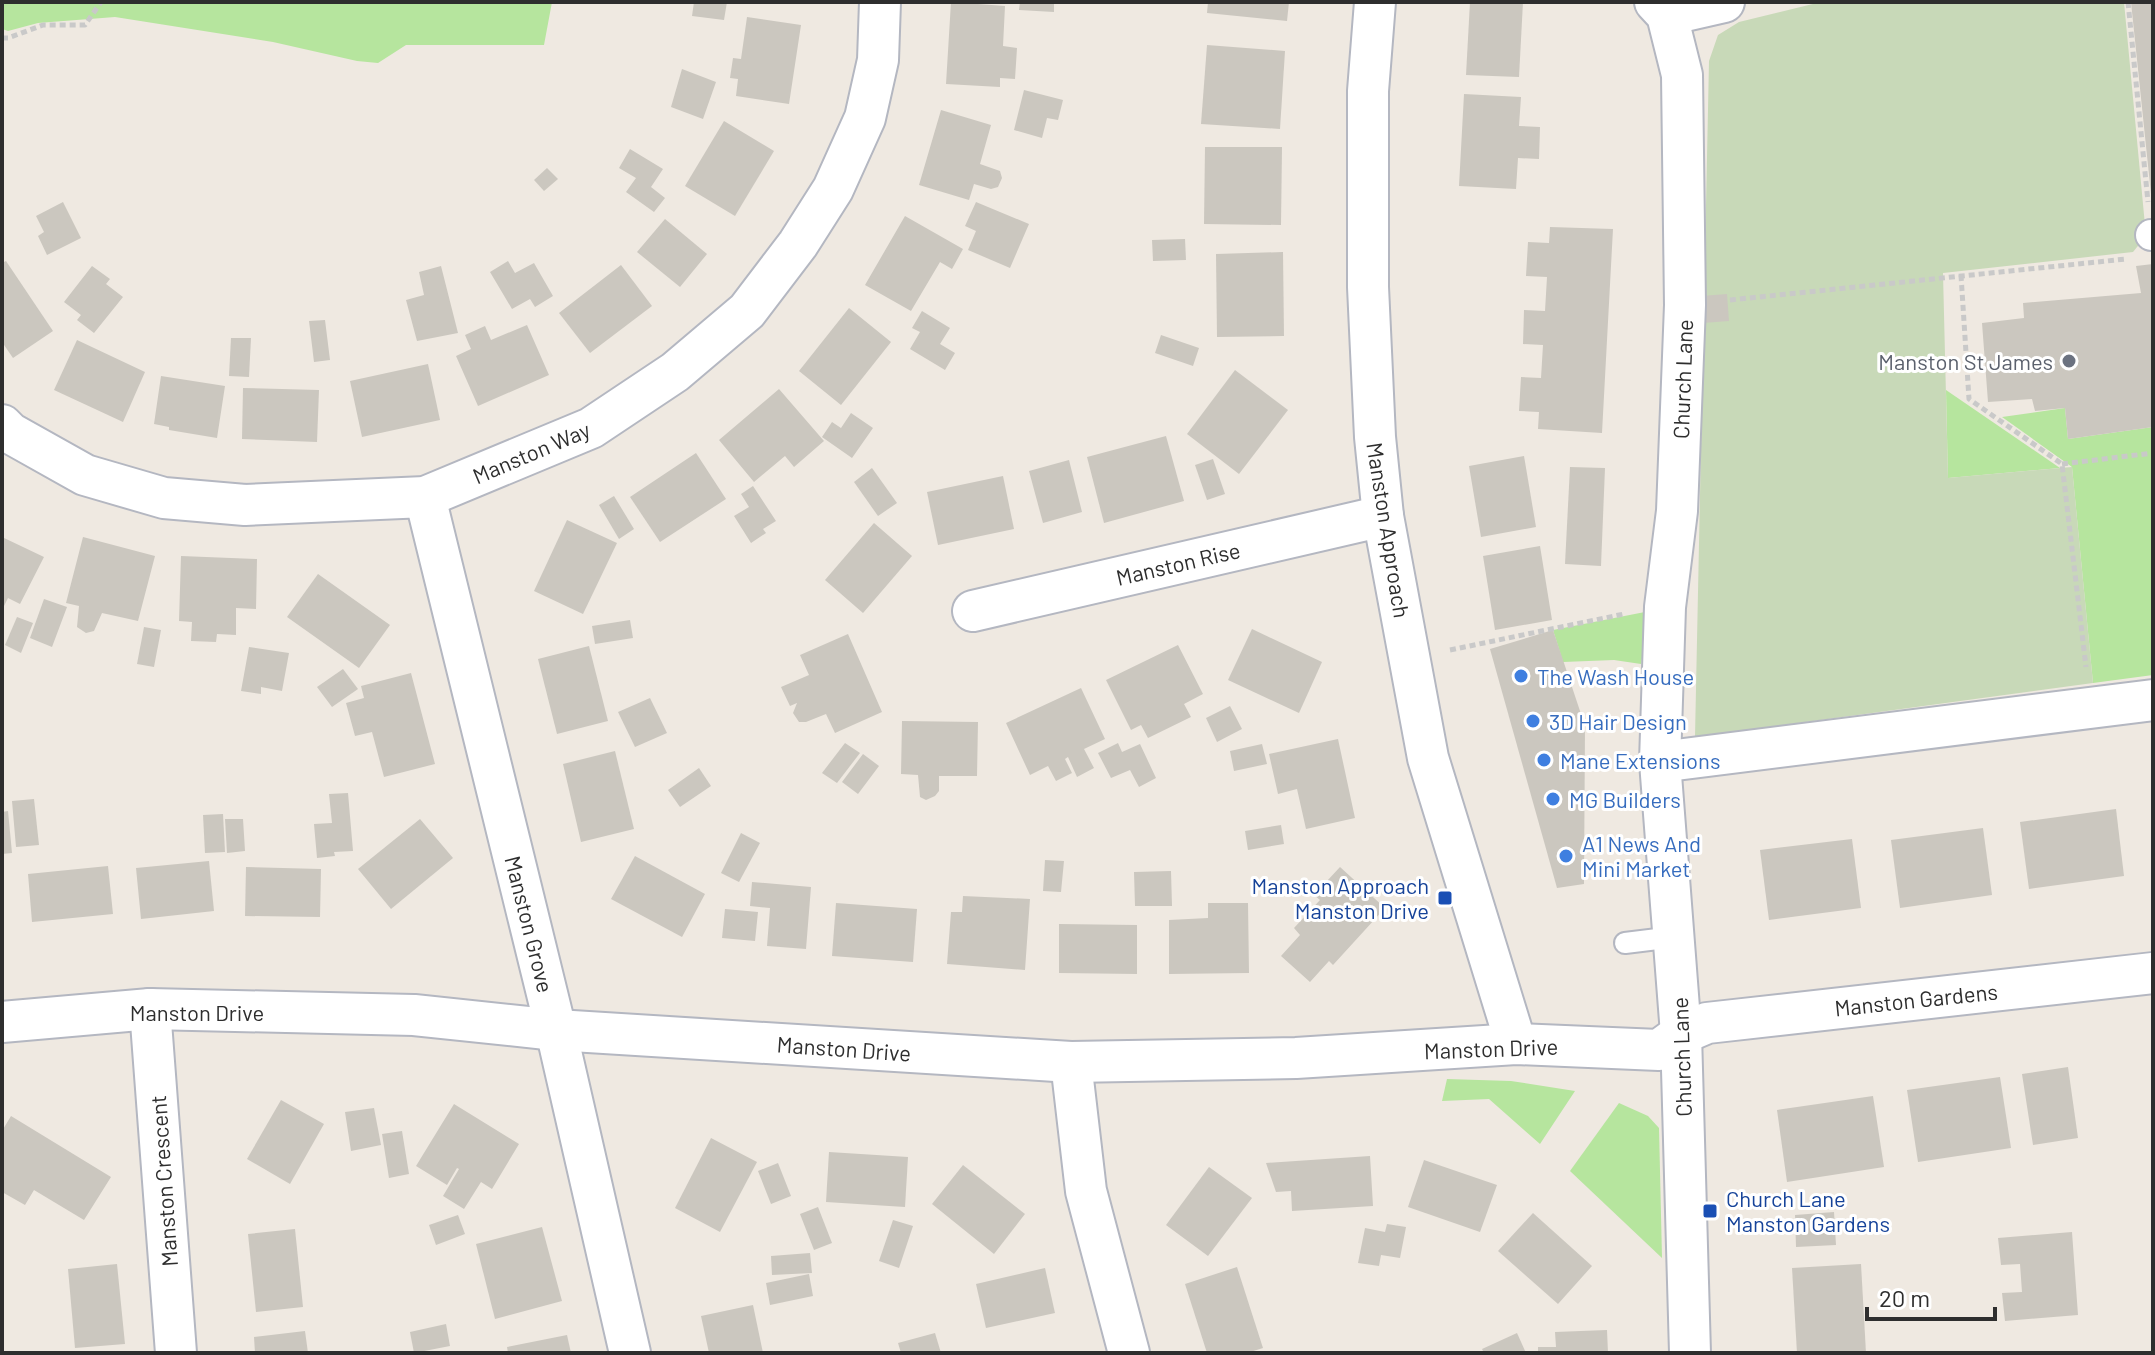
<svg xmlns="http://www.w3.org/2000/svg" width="2155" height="1355" viewBox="0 0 2155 1355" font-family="Barlow,sans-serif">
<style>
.green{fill:#b6e59e}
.cemetery{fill:#c8d9b8}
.building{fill:#cbc7bf}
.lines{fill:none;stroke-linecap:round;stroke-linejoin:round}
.service-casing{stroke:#b4b7c1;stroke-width:24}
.pedestrian-casing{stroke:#b4b7c1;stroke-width:34}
.minor-casing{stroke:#b4b7c1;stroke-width:44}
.path{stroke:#c9c9c9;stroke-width:5;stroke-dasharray:6 4;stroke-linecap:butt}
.service{stroke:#fff;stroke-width:20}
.pedestrian{stroke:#fff;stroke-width:30}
.minor{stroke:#fff;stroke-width:40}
.worship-dot{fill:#6b7280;stroke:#fff;stroke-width:3}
.shop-dot{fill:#3f7fe0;stroke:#fff;stroke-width:3}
.transit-dot{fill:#1a4fb4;stroke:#fff;stroke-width:3}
.labels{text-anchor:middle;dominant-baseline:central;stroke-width:6;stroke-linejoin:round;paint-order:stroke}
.worship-label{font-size:22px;fill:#5b616d;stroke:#fff;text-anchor:end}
.street-label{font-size:22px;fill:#2e2e2e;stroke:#fff}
.shop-label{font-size:22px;fill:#366cbe;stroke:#fff;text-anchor:start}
.transit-label{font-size:22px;fill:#164399;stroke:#fff;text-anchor:end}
</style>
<rect width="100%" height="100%" fill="#efe9e1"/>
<g class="green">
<path d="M2 2H552L544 45H406L378 63 357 61 273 42 115 17 38 23 8 31 2 29Z"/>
<path d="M1946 390 2060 468 1948 478Z"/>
<path d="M2065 408 2068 439 2153 427V675L2093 683 2072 467 2002 417Z"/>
<path d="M1650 611 1641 664 1614 660 1563 662 1553 630Z"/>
<path d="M1447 1079 1511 1081 1575 1091 1540 1144 1489 1099 1442 1101Z"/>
<path d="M1619 1103 1648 1116 1659 1128 1662 1258 1570 1171Z"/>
</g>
<path class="cemetery" d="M1821 2H2124L2146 236 2133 252 1943 273 1948 478 2072 467 2093 683 1695 737 1709 61 1718 35 1739 22Z"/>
<g class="building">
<path d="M694 2H727L724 20 692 16Z"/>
<path d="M951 2 1005 6 1003 46 1017 48 1015 79 1000 78V87L946 84Z"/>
<path d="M1020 2H1054V12L1019 10Z"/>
<path d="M1208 2H1289L1287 21 1207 13Z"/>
<path d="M1470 2H1523L1519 77 1466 75Z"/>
<path d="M2131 2H2153V194H2151Z"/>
<path d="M747 17 801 25 789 104 736 96 738 79 730 78 733 58 741 59Z"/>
<path d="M1207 45 1285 51 1280 129 1201 124Z"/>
<path d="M682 69 716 82 703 119 671 107Z"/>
<path d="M1024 90 1063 100 1058 120 1047 118 1042 138 1014 130Z"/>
<path d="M1464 94 1521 97 1519 126 1540 127 1539 159 1518 158 1516 189 1459 186Z"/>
<path d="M941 110 991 125 980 164 1000 171 1002 178 998 187 991 189 974 184 969 200 919 185Z"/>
<path d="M724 121 774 151 735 216 685 186Z"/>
<path d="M1205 147H1282L1281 225 1204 224Z"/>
<path d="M630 149 663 169 651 187 665 198 654 212 626 192 636 178 619 168Z"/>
<path d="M547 168 558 179 544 191 534 180Z"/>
<path d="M63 202 81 238 47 255 38 236 44 232 36 216Z"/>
<path d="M976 202 1029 224 1010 268 968 250 976 231 965 226Z"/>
<path d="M905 216 963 249 952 269 940 262 911 311 865 285Z"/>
<path d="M665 219 707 254 680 287 637 252Z"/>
<path d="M1550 227 1613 229 1602 433 1538 429 1539 412 1519 411 1521 377 1541 378 1543 345 1523 344 1524 310 1545 311 1547 277 1526 276 1528 242 1549 243Z"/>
<path d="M1185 239 1186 260 1153 261 1152 240Z"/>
<path d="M1283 252 1284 336 1217 337 1216 254Z"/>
<path d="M6 261 53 331 13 358 2 342V263Z"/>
<path d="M508 261 515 273 534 263 553 296 535 307 530 299 512 309 490 272Z"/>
<path d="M2153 264V427L2068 439 2065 408 2035 411 2032 399 1988 402 1982 323 2024 318 2023 303 2141 293 2136 266Z"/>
<path d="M621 265 652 306 590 353 559 313Z"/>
<path d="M92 266 110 279 106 284 123 297 94 333 77 320 81 315 64 302Z"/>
<path d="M441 266 458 333 417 341 406 300 424 295 419 272Z"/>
<path d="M1727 294 1729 321 1703 323 1701 296Z"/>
<path d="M849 308 891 342 841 405 799 371Z"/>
<path d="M922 311 950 328 940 344 955 353 945 370 910 349 920 332 912 328Z"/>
<path d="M325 320 330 360 314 362 309 321Z"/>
<path d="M527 325 549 375 478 406 456 356 471 349 465 335 485 326 491 340Z"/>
<path d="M1161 335 1199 348 1193 366 1155 353Z"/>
<path d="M231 338H251L249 377 229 376Z"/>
<path d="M77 340 145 372 123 422 54 390Z"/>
<path d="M428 364 440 420 362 437 350 381Z"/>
<path d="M1235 370 1288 410 1239 474 1187 434Z"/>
<path d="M161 376 225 386 217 438 169 430V427L154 424Z"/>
<path d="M243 388 319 390 317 442 242 439Z"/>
<path d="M779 389 824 441 794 467 785 456 754 482 719 440Z"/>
<path d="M851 413 873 428 852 458 822 437 832 422 841 428Z"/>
<path d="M1166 436 1184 501 1104 523 1087 457Z"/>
<path d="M696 453 726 499 660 542 630 497Z"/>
<path d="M1524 456 1536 527 1481 537 1469 466Z"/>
<path d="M1213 459 1225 494 1207 500 1195 465Z"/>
<path d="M1069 460 1082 512 1043 523 1029 471Z"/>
<path d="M1570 467 1605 468 1601 566 1565 564Z"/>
<path d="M872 468 897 503 878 516 854 482Z"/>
<path d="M1003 476 1014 529 938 545 927 492Z"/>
<path d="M753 486 776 521 763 529 766 533 751 543 734 516 749 507 741 494Z"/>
<path d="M614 496 634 529 619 539 599 505Z"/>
<path d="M567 520 617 543 583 614 534 591Z"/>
<path d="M874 523 912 556 863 613 825 580Z"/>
<path d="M2 537 44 557 20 604 8 598 2 610Z"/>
<path d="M83 537 155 556 138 621 102 613 94 631 86 633 77 627 79 606 66 603Z"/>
<path d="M1540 546 1552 620 1495 630 1483 556Z"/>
<path d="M181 556 257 559 256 609 236 608V635L217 634 216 642 191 641 192 622 179 621Z"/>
<path d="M318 574 390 625 359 668 287 617Z"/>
<path d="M44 599 67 607 52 647 30 638Z"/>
<path d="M17 617 33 623 21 653 5 645Z"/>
<path d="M630 620 633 638 595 644 592 626Z"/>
<path d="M144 627 161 630 154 667 137 664Z"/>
<path d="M1252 629 1322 662 1299 713 1228 680Z"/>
<path d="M1553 630 1585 726 1584 884 1557 888 1490 649Z"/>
<path d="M848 634 882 712 835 733 826 714 806 722H799L793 713 797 703 790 706 781 687 809 675 800 655Z"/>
<path d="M1178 645 1203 694 1184 704 1191 717 1148 738 1141 725 1131 730 1106 680Z"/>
<path d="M589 646 608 721 557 734 538 659Z"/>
<path d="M249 647 289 653 282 691 261 687V694L241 691Z"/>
<path d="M343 669 358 689 332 707 317 687Z"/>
<path d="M411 673 435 764 384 777 372 732 355 736 346 703 364 698 361 686Z"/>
<path d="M1081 688 1105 739 1084 749 1094 768 1077 777 1068 757 1065 759 1072 773 1056 781 1048 766 1030 775 1006 723Z"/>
<path d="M650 698 667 733 635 747 618 712Z"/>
<path d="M1230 706 1242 729 1217 742 1206 718Z"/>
<path d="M902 721 978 722 977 776H939V791L935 796 926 800 920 797 918 775 901 774Z"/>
<path d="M1338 739 1355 818 1306 829 1297 789 1278 794 1269 754Z"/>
<path d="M845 743 860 753 837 783 822 773Z"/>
<path d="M1118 743 1122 752 1140 744 1156 778 1139 787 1130 770 1111 778 1098 753Z"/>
<path d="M1262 744 1267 764 1234 771 1230 751Z"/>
<path d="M615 751 634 829 581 842 563 764Z"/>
<path d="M863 754 879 766 858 794 842 782Z"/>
<path d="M699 768 711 786 680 807 668 790Z"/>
<path d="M348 793 353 851 334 852 335 856 317 858 314 824 332 823 329 794Z"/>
<path d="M34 799 39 845 16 847 12 801Z"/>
<path d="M2116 809 2124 876 2029 889 2020 822Z"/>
<path d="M8 811 12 853 2 854V812Z"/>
<path d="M223 814 225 852 205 853 203 815Z"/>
<path d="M225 819H243L245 851 227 853Z"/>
<path d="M420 819 453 858 391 909 358 869Z"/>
<path d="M1281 825 1284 844 1248 850 1245 831Z"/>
<path d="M1983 828 1992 895 1900 908 1891 840Z"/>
<path d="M741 833 760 843 739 882 721 873Z"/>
<path d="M1852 839 1861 908 1769 920 1760 850Z"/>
<path d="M635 856 705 894 682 937 611 899Z"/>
<path d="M1045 860 1064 861 1061 892 1043 891Z"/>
<path d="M209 861 214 911 141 919 136 868Z"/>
<path d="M108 866 113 914 32 922 28 874Z"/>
<path d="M246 867 321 869 320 917 245 916Z"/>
<path d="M1340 867 1385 908 1333 965 1329 961 1310 982 1281 956 1300 935 1294 928 1320 900 1314 895Z"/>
<path d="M1171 871 1172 906H1135L1134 872Z"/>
<path d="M752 882 811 887 806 949 767 946 770 908 750 906Z"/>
<path d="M963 896 1030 899 1025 970 947 964 951 912H962Z"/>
<path d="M836 903 917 909 913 962 832 956Z"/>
<path d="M1208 903H1248L1249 973 1169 974V920L1208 918Z"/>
<path d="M725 909 758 912 755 941 722 938Z"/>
<path d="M1059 924 1137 925V974L1059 973Z"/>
<path d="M2068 1067 2078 1138 2033 1145 2022 1074Z"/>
<path d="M2000 1077 2011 1148 1918 1162 1907 1090Z"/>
<path d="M1873 1096 1884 1167 1787 1182 1777 1110Z"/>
<path d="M281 1100 324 1124 290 1184 247 1159Z"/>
<path d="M454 1104 519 1144 492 1189 481 1182 464 1209 443 1196 459 1169 457 1168 447 1185 416 1166Z"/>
<path d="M374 1108 381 1145 351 1151 345 1112Z"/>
<path d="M11 1116 111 1177 84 1220 34 1190 25 1205 2 1192V1131Z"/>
<path d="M402 1131 409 1174 389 1178 382 1134Z"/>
<path d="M711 1138 757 1162 720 1232 675 1208Z"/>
<path d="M829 1152 908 1157 905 1207 826 1202Z"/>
<path d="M1370 1156 1373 1206 1292 1211 1291 1191 1276 1192 1266 1163Z"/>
<path d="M1424 1160 1497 1185 1480 1232 1408 1207Z"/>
<path d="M778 1163 791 1196 771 1204 758 1171Z"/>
<path d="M963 1165 1025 1214 994 1254 932 1204Z"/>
<path d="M1209 1167 1252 1198 1208 1256 1166 1225Z"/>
<path d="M818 1207 832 1243 814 1250 800 1214Z"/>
<path d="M1834 1212 1836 1245 1796 1247 1795 1215Z"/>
<path d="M1533 1213 1592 1266 1558 1304 1498 1251Z"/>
<path d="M458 1215 465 1234 436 1245 429 1225Z"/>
<path d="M893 1220 913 1226 899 1268 879 1261Z"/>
<path d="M1387 1224 1406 1227 1400 1258 1381 1255 1379 1266 1358 1263 1365 1228 1385 1232Z"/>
<path d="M542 1227 562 1301 495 1319 476 1244Z"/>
<path d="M295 1229 303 1307 256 1312 248 1234Z"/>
<path d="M2072 1232 2078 1315 2005 1321 2002 1293 2022 1292 2020 1264 2001 1265 1998 1238Z"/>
<path d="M810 1253 812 1273 772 1275 771 1256Z"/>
<path d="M117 1264 125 1344 75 1348 68 1269Z"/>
<path d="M1861 1264 1866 1353H1797L1792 1268Z"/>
<path d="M1237 1267 1263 1348 1247 1353H1207L1185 1284Z"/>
<path d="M1045 1268 1055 1313 986 1328 976 1284Z"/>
<path d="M809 1274 813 1296 770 1305 766 1283Z"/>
<path d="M753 1305 763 1353H709L701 1316Z"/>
<path d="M446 1324 450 1346 414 1353 410 1332Z"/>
<path d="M1607 1330 1608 1353H1538V1347H1556L1555 1332Z"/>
<path d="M305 1331 308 1353H255L254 1337Z"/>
<path d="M935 1333 941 1353H901L898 1343Z"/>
<path d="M1517 1333 1526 1353H1484L1482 1349Z"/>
<path d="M567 1335 571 1353H508L507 1347Z"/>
</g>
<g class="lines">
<defs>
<path id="service" d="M1625 943 1674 937"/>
<path id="pedestrian" d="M2151 235H2153"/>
<g id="minor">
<path d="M1375 2 1368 91V287L1375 437 1383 516 1428 758 1516 1044"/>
<path d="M1655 2 1667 15 1682 75 1685 305 1677 511 1665 607 1660 762 1681 1034 1690 1353"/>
<path d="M1667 15 1724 2"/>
<path d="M2 425 10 433 85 475 164 498 245 505 425 497 591 428 675 372 747 311 798 244 833 189 865 118 878 60 880 2"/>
<path d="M425 497 556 1030 630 1353"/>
<path d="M973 611 1383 516"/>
<path d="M1660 762 2153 700"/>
<path d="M150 1009 176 1353"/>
<path d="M2 1022 150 1009 414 1015 556 1030 1071 1062 1296 1058 1516 1044 1659 1050 1681 1034 1707 1023 2153 973"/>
<path d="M1071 1062 1086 1191 1129 1353"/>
</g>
</defs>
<use href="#service" class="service-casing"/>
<use href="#pedestrian" class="pedestrian-casing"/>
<use href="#minor" class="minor-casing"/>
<g class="path">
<path d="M2128 2 2148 202"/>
<path d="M2 38H8L43 25H85L101 2"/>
<path d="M1961 275 1969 399 2062 464 2086 667"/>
<path d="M1730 300 2126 259"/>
<path d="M2062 464 2153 453"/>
<path d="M1450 650 1624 614"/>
</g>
<use href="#service" class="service"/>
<use href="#pedestrian" class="pedestrian"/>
<use href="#minor" class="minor"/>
</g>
<circle class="worship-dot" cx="2069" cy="361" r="8"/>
<g class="shop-dot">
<circle cx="1521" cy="676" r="8"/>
<circle cx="1533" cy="721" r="8"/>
<circle cx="1544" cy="760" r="8"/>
<circle cx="1553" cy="799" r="8"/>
<circle cx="1566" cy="856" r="8"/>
</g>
<g class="transit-dot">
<rect x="1437" y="890" width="16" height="16" rx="4"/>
<rect x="1702" y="1203" width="16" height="16" rx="4"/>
</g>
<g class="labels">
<g class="worship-label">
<text x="2053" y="361">Manston St James</text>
</g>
<g class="street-label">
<text transform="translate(1682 379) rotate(-88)">Church Lane</text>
<text transform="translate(531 452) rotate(-23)">Manston Way</text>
<text transform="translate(1389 530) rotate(81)">Manston Approach</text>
<text transform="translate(1178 563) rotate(-13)">Manston Rise</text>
<text transform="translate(530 924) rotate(76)">Manston Grove</text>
<text transform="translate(1916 999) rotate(-6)">Manston Gardens</text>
<text x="197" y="1012">Manston Drive</text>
<text transform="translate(844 1048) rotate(4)">Manston Drive</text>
<text transform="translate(1491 1048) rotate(-2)">Manston Drive</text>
<text transform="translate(1681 1057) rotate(-92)">Church Lane</text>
<text transform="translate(163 1181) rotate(-94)">Manston Crescent</text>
</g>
<g class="shop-label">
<text x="1537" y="676">The Wash House</text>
<text x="1549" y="721">3D Hair Design</text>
<text x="1560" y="760">Mane Extensions</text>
<text x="1569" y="799">MG Builders</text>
<text x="1582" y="843">A1 News And<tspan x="1582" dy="25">Mini Market</tspan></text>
</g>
<g class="transit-label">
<text x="1429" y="885">Manston Approach<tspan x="1429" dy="25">Manston Drive</tspan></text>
<text x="1726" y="1198" text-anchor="start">Church Lane<tspan x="1726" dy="25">Manston Gardens</tspan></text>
</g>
</g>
<rect width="2155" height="1355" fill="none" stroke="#2e2e2e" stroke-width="8"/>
<path d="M1867 1307v12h128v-12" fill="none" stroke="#2e2e2e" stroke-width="4"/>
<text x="1879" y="1307" font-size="24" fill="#2e2e2e" stroke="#ffffff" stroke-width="6" paint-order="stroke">20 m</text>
</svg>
